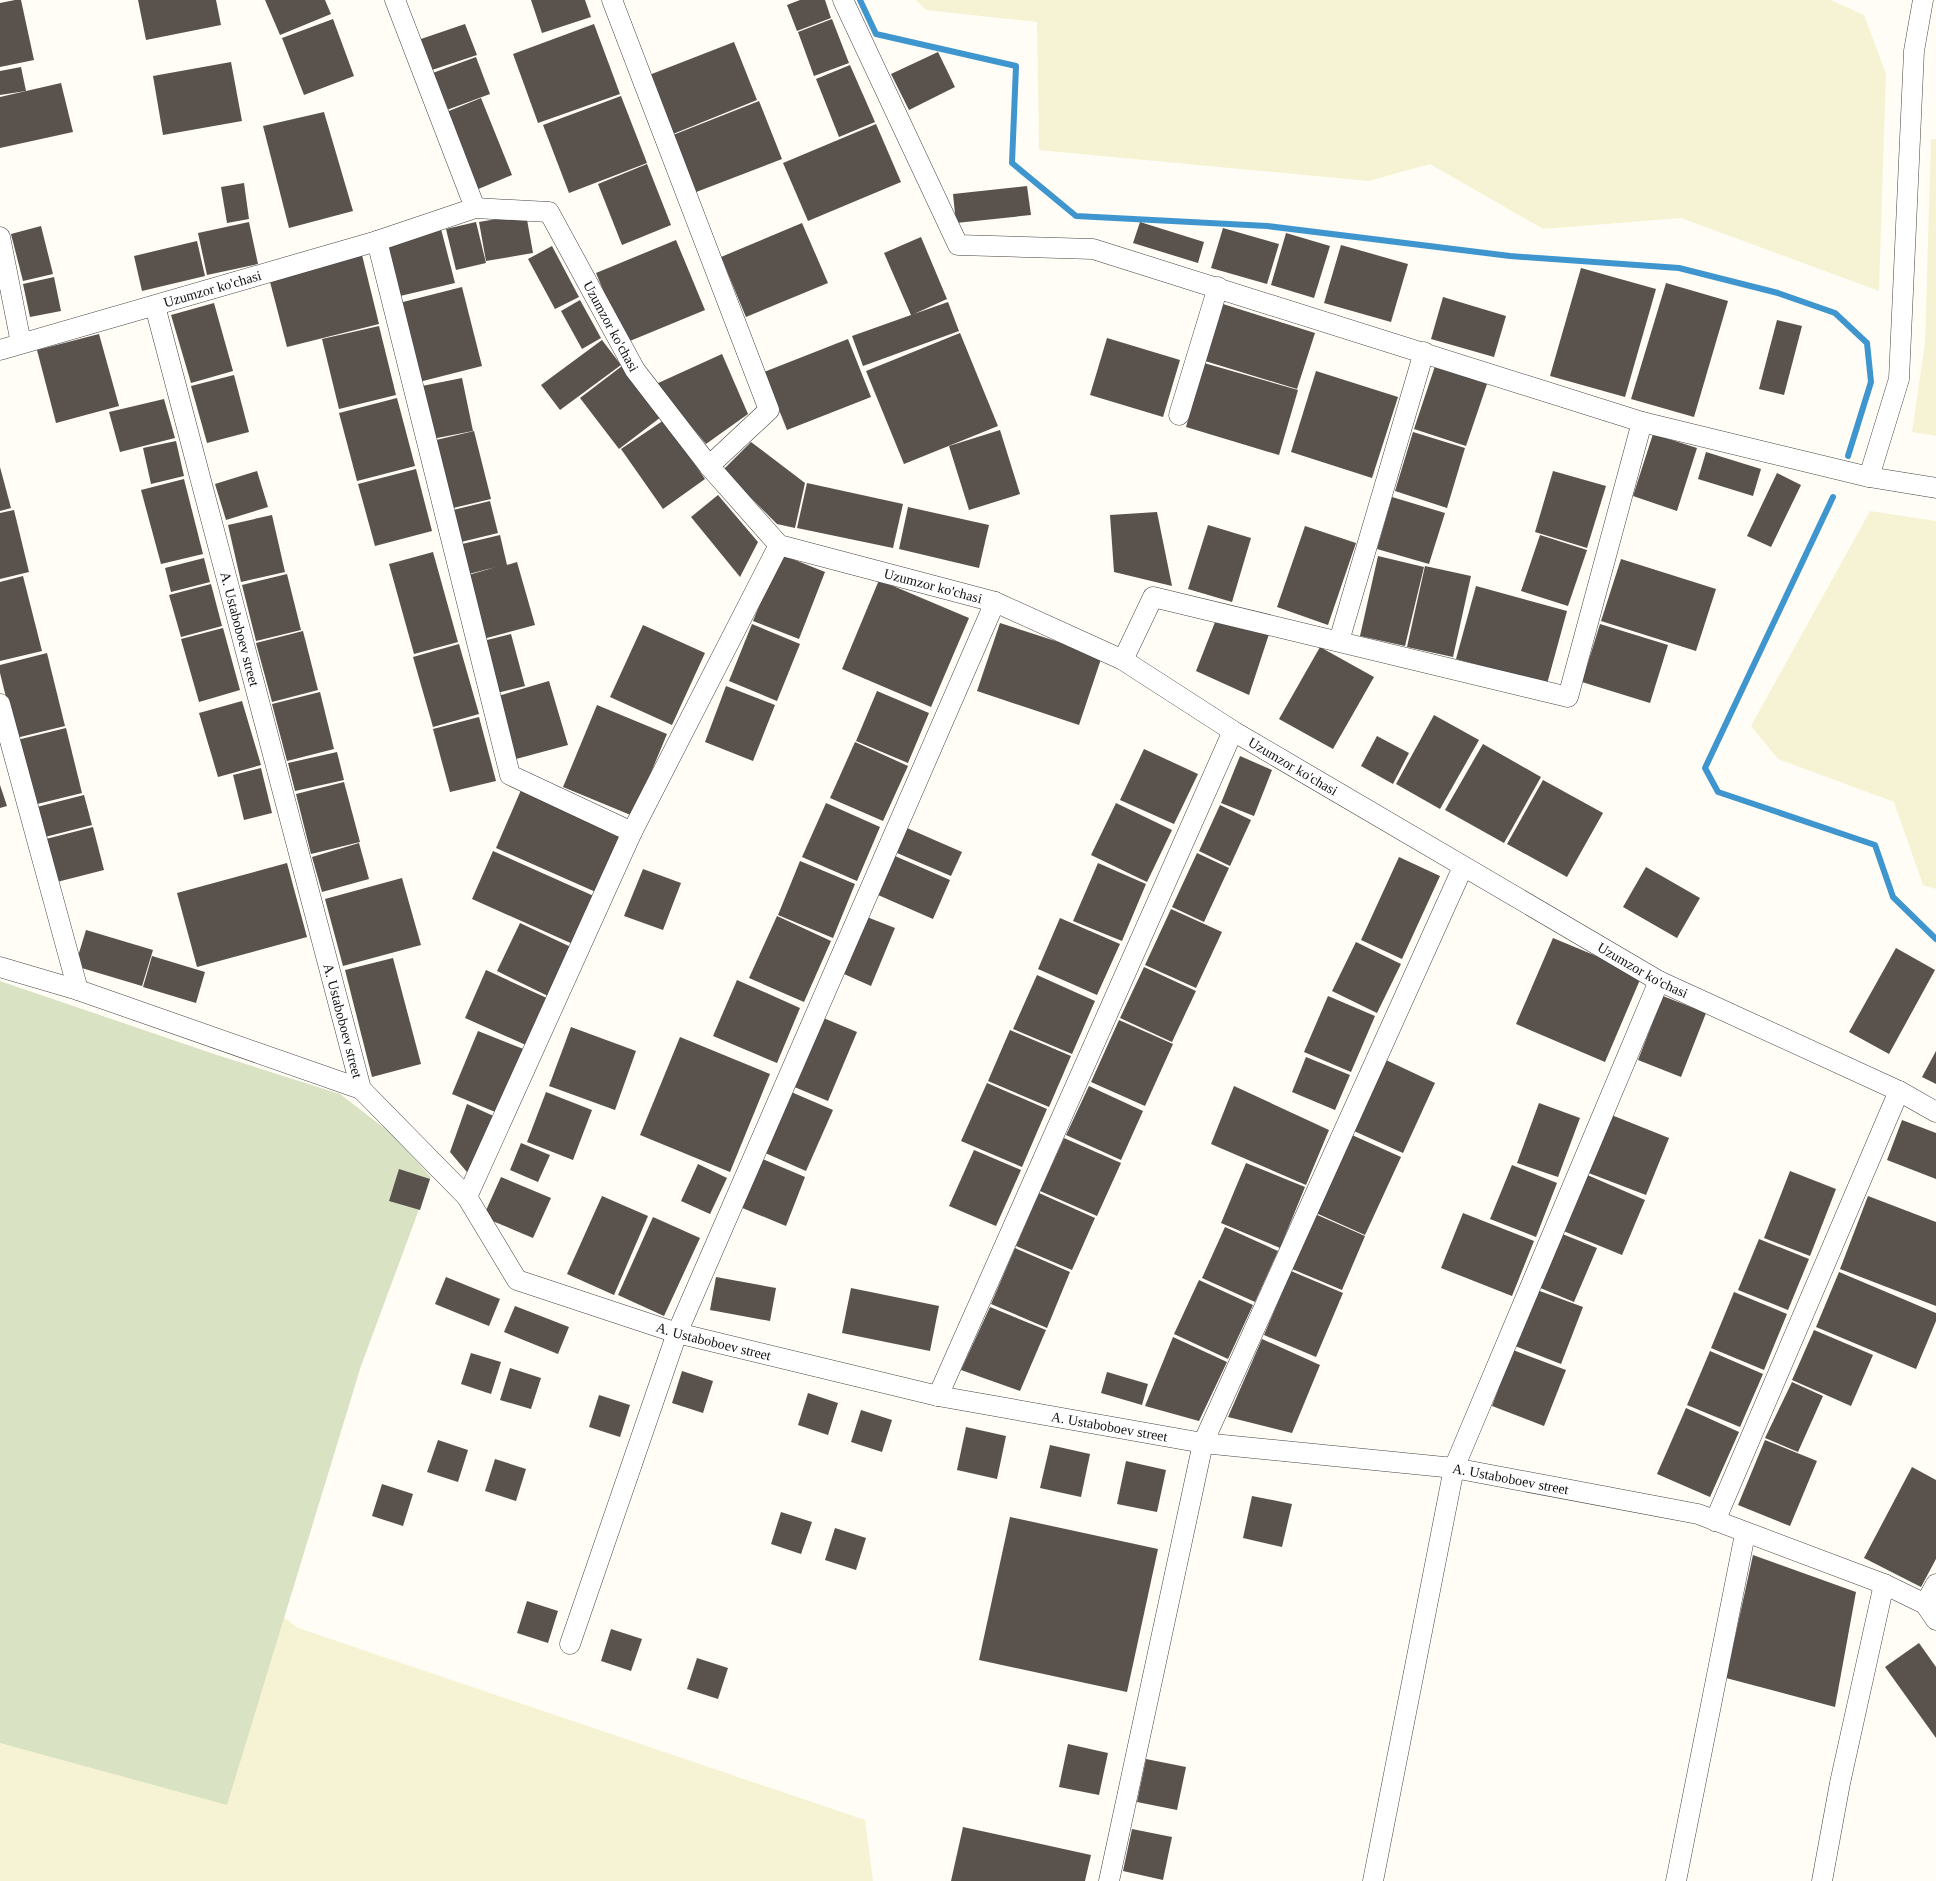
<svg xmlns="http://www.w3.org/2000/svg" width="1936" height="1881" viewBox="0 0 1936 1881" font-family="Georgia,serif">
<style>
.farmland{fill:#f6f3d4}
.cemetery{fill:#d9e3c4}
.lines{fill:none;stroke-linecap:round;stroke-linejoin:round}
.stream{stroke:#3f96cf;stroke-width:6}
.building{fill:#5a524d}
.minor-casing{stroke:#444;stroke-width:21}
.minor{stroke:#fff;stroke-width:20}
.labels{text-anchor:middle;dominant-baseline:central;stroke-width:5;stroke-linejoin:round;paint-order:stroke}
.street-label{font-size:14px;fill:#111;stroke:#fff}
</style>
<rect width="100%" height="100%" fill="#fffdf5"/>
<g class="farmland">
<path d="M916 0H1831L1864 15 1886 74 1879 291 1681 218 1543 229 1430 164 1369 181 1039 150 1037 22 926 10Z"/>
<path d="M1931 139H1936V436L1912 432 1925 343Z"/>
<path d="M1870 511 1936 521V889L1923 885 1894 802 1778 759 1751 726Z"/>
<path d="M0 1330 232 1578 298 1628 865 1820 873 1881H0Z"/>
</g>
<path class="cemetery" d="M0 981 217 1055 340 1094 392 1134 431 1177 361 1366 227 1805 0 1743Z"/>
<g class="lines">
<g class="stream">
<path d="M860 0 876 34 1016 66 1012 163 1076 216 1267 226 1510 256 1679 268 1778 293 1835 313 1867 343 1871 382 1848 456"/>
<path d="M1833 497 1705 768 1718 792 1875 845 1893 897 1936 939"/>
</g>
</g>
<g class="building">
<path d="M15 0H21L34 60 0 67V3Z"/>
<path d="M138 0H216L221 25 146 40Z"/>
<path d="M265 0H325L331 14 280 35Z"/>
<path d="M531 0H585L591 17 542 33Z"/>
<path d="M800 0H825L831 18 797 31 787 5Z"/>
<path d="M333 19 354 76 304 95 282 38Z"/>
<path d="M832 19 849 63 814 76 798 32Z"/>
<path d="M465 24 477 55 429 71 418 40Z"/>
<path d="M594 24 620 94 538 123 513 54Z"/>
<path d="M734 42 757 100 668 136 644 77Z"/>
<path d="M938 52 955 87 909 110 891 74Z"/>
<path d="M476 57 490 94 444 111 430 74Z"/>
<path d="M231 62 242 121 163 135 153 76Z"/>
<path d="M850 65 875 122 839 137 816 79Z"/>
<path d="M21 67 26 91 0 95V71Z"/>
<path d="M61 83 73 132 0 148V97Z"/>
<path d="M621 96 647 163 569 193 543 125Z"/>
<path d="M481 98 512 175 476 190 444 113Z"/>
<path d="M759 101 782 159 691 194 668 137Z"/>
<path d="M324 112 353 211 289 228 263 126Z"/>
<path d="M876 124 901 182 808 221 783 163Z"/>
<path d="M647 164 671 225 622 245 598 184Z"/>
<path d="M244 183 249 219 227 223 221 187Z"/>
<path d="M1027 186 1031 215 956 223 953 194Z"/>
<path d="M526 214 533 253 486 261 479 222Z"/>
<path d="M249 222 258 264 207 275 198 233Z"/>
<path d="M476 222 486 263 456 270 446 229Z"/>
<path d="M1140 222 1204 242 1198 263 1133 243Z"/>
<path d="M802 223 828 283 746 317 721 257Z"/>
<path d="M41 226 53 274 23 281 11 234Z"/>
<path d="M1223 228 1279 244 1267 284 1211 268Z"/>
<path d="M441 229 455 283 396 297 383 243Z"/>
<path d="M1286 233 1330 246 1314 298 1271 285Z"/>
<path d="M921 237 947 299 914 314 948 302 959 331 863 366 852 336 911 315 884 253Z"/>
<path d="M676 240 705 310 625 343 596 273Z"/>
<path d="M197 241 205 276 142 291 134 256Z"/>
<path d="M1341 245 1408 264 1391 322 1324 303Z"/>
<path d="M552 246 579 297 555 309 528 259Z"/>
<path d="M362 255 379 324 287 347 269 278Z"/>
<path d="M1581 268 1656 289 1625 397 1550 376Z"/>
<path d="M54 277 61 311 30 317 23 284Z"/>
<path d="M1666 283 1728 301 1694 417 1631 399Z"/>
<path d="M462 287 482 366 419 382 399 303Z"/>
<path d="M1443 297 1506 316 1494 357 1431 339Z"/>
<path d="M580 300 601 338 582 349 561 311Z"/>
<path d="M214 303 233 371 191 383 171 315Z"/>
<path d="M1223 304 1315 333 1297 389 1205 361Z"/>
<path d="M1777 320 1802 326 1784 395 1759 389Z"/>
<path d="M379 326 396 395 339 409 322 339Z"/>
<path d="M960 333 998 426 904 464 866 371Z"/>
<path d="M99 334 119 406 56 423 37 350Z"/>
<path d="M1107 338 1180 360 1163 417 1090 395Z"/>
<path d="M848 339 871 397 787 430 764 372Z"/>
<path d="M602 340 621 365 560 410 541 385Z"/>
<path d="M722 354 748 414 706 444 656 384Z"/>
<path d="M1204 363 1298 390 1279 455 1186 427Z"/>
<path d="M622 366 661 417 619 449 580 398Z"/>
<path d="M1435 366 1487 384 1466 446 1414 429Z"/>
<path d="M1316 371 1398 397 1372 478 1291 452Z"/>
<path d="M234 375 249 432 207 443 191 386Z"/>
<path d="M462 378 473 431 432 439 422 386Z"/>
<path d="M397 398 415 466 357 481 339 413Z"/>
<path d="M164 399 175 438 120 452 109 412Z"/>
<path d="M664 420 705 479 663 509 621 449Z"/>
<path d="M1000 430 1020 494 969 510 949 446Z"/>
<path d="M474 431 491 499 449 509 432 441Z"/>
<path d="M1413 432 1465 448 1447 508 1395 491Z"/>
<path d="M1653 434 1697 448 1677 511 1633 496Z"/>
<path d="M176 441 184 476 151 484 143 448Z"/>
<path d="M751 442 805 483 795 528 777 524 723 470Z"/>
<path d="M1706 452 1761 469 1753 496 1698 479Z"/>
<path d="M0 467 11 508 0 511Z"/>
<path d="M416 469 432 531 375 546 358 484Z"/>
<path d="M257 471 268 507 226 520 215 484Z"/>
<path d="M1553 471 1606 486 1587 548 1535 532Z"/>
<path d="M1777 473 1801 485 1771 547 1747 536Z"/>
<path d="M184 479 203 554 161 564 141 490Z"/>
<path d="M807 483 903 504 893 548 797 528Z"/>
<path d="M718 495 758 542 740 577 691 517Z"/>
<path d="M1392 497 1445 513 1429 564 1377 549Z"/>
<path d="M490 501 498 533 457 543 449 511Z"/>
<path d="M908 507 989 525 979 568 899 549Z"/>
<path d="M14 510 29 572 0 579V513Z"/>
<path d="M1157 512 1172 586 1114 572 1110 515Z"/>
<path d="M272 515 285 572 241 582 228 525Z"/>
<path d="M1208 525 1251 538 1232 602 1188 589Z"/>
<path d="M1305 526 1356 543 1328 625 1277 607Z"/>
<path d="M500 535 507 565 517 562 535 625 483 639 465 576 496 567 465 575 458 545Z"/>
<path d="M1540 535 1587 550 1568 606 1521 591Z"/>
<path d="M433 552 458 642 414 654 389 564Z"/>
<path d="M780 554 825 572 799 639 753 621Z"/>
<path d="M1378 556 1424 567 1405 646 1360 636Z"/>
<path d="M204 558 210 582 171 592 165 568Z"/>
<path d="M1621 559 1716 589 1696 651 1601 621Z"/>
<path d="M1425 566 1471 576 1453 657 1407 647Z"/>
<path d="M287 574 301 630 256 641 242 585Z"/>
<path d="M23 576 42 651 0 661V582Z"/>
<path d="M879 580 969 618 931 707 842 669Z"/>
<path d="M211 584 222 626 181 637 169 595Z"/>
<path d="M1476 586 1567 611 1547 684 1456 659Z"/>
<path d="M1217 617 1270 631 1249 695 1196 671Z"/>
<path d="M1000 623 1102 656 1079 725 977 691Z"/>
<path d="M752 624 800 644 777 701 729 681Z"/>
<path d="M1600 624 1668 645 1650 703 1582 682Z"/>
<path d="M643 625 705 653 672 725 610 697Z"/>
<path d="M223 628 240 690 199 702 181 639Z"/>
<path d="M303 631 318 690 272 702 256 643Z"/>
<path d="M511 634 525 686 497 693 483 641Z"/>
<path d="M459 644 479 714 433 727 413 657Z"/>
<path d="M1320 647 1374 677 1333 749 1279 719Z"/>
<path d="M47 653 65 726 16 738 0 673V665Z"/>
<path d="M549 681 568 745 516 759 498 696Z"/>
<path d="M726 686 775 705 753 761 705 742Z"/>
<path d="M877 691 929 713 908 763 856 741Z"/>
<path d="M320 692 334 749 287 761 272 704Z"/>
<path d="M242 701 261 765 218 777 199 713Z"/>
<path d="M597 705 667 734 633 816 563 787Z"/>
<path d="M1434 715 1479 740 1440 809 1396 784Z"/>
<path d="M479 717 496 781 450 792 433 729Z"/>
<path d="M66 728 82 793 33 805 17 740Z"/>
<path d="M1377 736 1409 753 1393 784 1361 766Z"/>
<path d="M855 742 908 766 883 821 830 798Z"/>
<path d="M1483 744 1541 777 1504 843 1445 810Z"/>
<path d="M1144 749 1198 774 1174 824 1120 800Z"/>
<path d="M337 752 344 780 295 791 288 763Z"/>
<path d="M1240 756 1272 770 1254 816 1221 803Z"/>
<path d="M261 768 272 813 244 820 233 775Z"/>
<path d="M1543 780 1603 813 1567 877 1507 844Z"/>
<path d="M344 782 360 842 311 854 296 794Z"/>
<path d="M0 785 7 806 0 808Z"/>
<path d="M521 790 623 835 598 893 496 848Z"/>
<path d="M84 795 92 825 41 838 33 808Z"/>
<path d="M826 803 880 827 857 881 802 857Z"/>
<path d="M1116 803 1172 830 1147 882 1091 855Z"/>
<path d="M1220 805 1251 820 1230 866 1199 851Z"/>
<path d="M93 827 104 870 53 883 42 840Z"/>
<path d="M907 828 962 852 951 876 897 853Z"/>
<path d="M359 843 369 879 322 892 312 857Z"/>
<path d="M493 851 596 897 575 945 472 899Z"/>
<path d="M1197 853 1229 868 1204 922 1172 907Z"/>
<path d="M895 856 950 880 933 919 878 895Z"/>
<path d="M1399 857 1440 876 1402 959 1361 940Z"/>
<path d="M800 861 855 884 833 938 778 915Z"/>
<path d="M287 863 307 937 197 967 177 893Z"/>
<path d="M1098 863 1146 884 1122 941 1073 921Z"/>
<path d="M1646 867 1700 898 1677 938 1623 907Z"/>
<path d="M643 869 681 883 663 930 624 916Z"/>
<path d="M402 878 421 945 343 966 325 899Z"/>
<path d="M1171 909 1222 932 1196 988 1145 965Z"/>
<path d="M777 916 831 941 804 1002 749 978Z"/>
<path d="M867 917 895 928 871 986 844 974Z"/>
<path d="M1060 918 1120 944 1097 995 1038 969Z"/>
<path d="M520 923 573 948 550 997 497 971Z"/>
<path d="M86 930 153 950 142 986 75 966Z"/>
<path d="M1553 938 1642 975 1605 1062 1516 1024Z"/>
<path d="M1356 942 1401 964 1377 1013 1332 991Z"/>
<path d="M1896 948 1935 970 1889 1054 1849 1032Z"/>
<path d="M152 956 205 972 196 1003 143 987Z"/>
<path d="M393 958 421 1064 372 1077 345 970Z"/>
<path d="M1144 967 1196 991 1172 1042 1120 1018Z"/>
<path d="M486 970 549 999 528 1046 465 1018Z"/>
<path d="M1037 975 1095 1001 1072 1054 1013 1029Z"/>
<path d="M737 980 800 1008 777 1063 713 1036Z"/>
<path d="M1328 996 1375 1016 1351 1072 1304 1052Z"/>
<path d="M1663 996 1706 1013 1681 1077 1638 1060Z"/>
<path d="M821 1017 857 1032 828 1101 792 1086Z"/>
<path d="M1119 1020 1173 1044 1145 1106 1091 1082Z"/>
<path d="M571 1027 636 1051 615 1110 549 1086Z"/>
<path d="M1010 1030 1071 1056 1049 1107 988 1081Z"/>
<path d="M478 1031 526 1050 500 1114 452 1094Z"/>
<path d="M680 1037 770 1074 730 1172 640 1135Z"/>
<path d="M1936 1051V1084L1922 1077Z"/>
<path d="M1306 1057 1350 1075 1335 1110 1292 1092Z"/>
<path d="M1386 1060 1435 1083 1403 1153 1354 1131Z"/>
<path d="M987 1083 1047 1109 1022 1167 961 1141Z"/>
<path d="M1089 1086 1143 1111 1121 1160 1066 1135Z"/>
<path d="M1234 1086 1329 1130 1306 1185 1211 1144Z"/>
<path d="M789 1091 833 1110 806 1171 763 1152Z"/>
<path d="M546 1092 592 1110 573 1160 527 1142Z"/>
<path d="M1539 1103 1580 1118 1558 1177 1517 1163Z"/>
<path d="M467 1104 498 1118 472 1178 450 1152Z"/>
<path d="M1609 1114 1669 1138 1646 1195 1586 1172Z"/>
<path d="M1902 1120 1936 1133V1179L1887 1160Z"/>
<path d="M1352 1135 1401 1157 1365 1235 1316 1213Z"/>
<path d="M1064 1138 1121 1163 1097 1216 1040 1191Z"/>
<path d="M521 1143 550 1155 538 1182 510 1170Z"/>
<path d="M974 1150 1021 1170 996 1226 949 1206Z"/>
<path d="M760 1158 805 1177 786 1226 740 1207Z"/>
<path d="M1246 1163 1305 1187 1280 1248 1221 1223Z"/>
<path d="M698 1164 727 1178 710 1214 681 1201Z"/>
<path d="M1512 1165 1557 1183 1536 1237 1490 1219Z"/>
<path d="M399 1169 430 1179 420 1210 389 1201Z"/>
<path d="M1790 1171 1836 1189 1810 1256 1764 1238Z"/>
<path d="M1585 1174 1645 1200 1622 1255 1561 1230Z"/>
<path d="M501 1177 551 1198 533 1238 483 1217Z"/>
<path d="M1039 1193 1095 1218 1072 1270 1016 1246Z"/>
<path d="M602 1196 648 1216 614 1295 567 1274Z"/>
<path d="M1868 1196 1936 1222V1306L1840 1269Z"/>
<path d="M1463 1213 1534 1241 1512 1296 1441 1268Z"/>
<path d="M1315 1214 1365 1236 1342 1290 1292 1269Z"/>
<path d="M653 1217 700 1238 664 1316 618 1295Z"/>
<path d="M1225 1227 1278 1251 1255 1302 1202 1278Z"/>
<path d="M1560 1233 1597 1248 1574 1302 1538 1287Z"/>
<path d="M1759 1239 1809 1259 1788 1310 1738 1290Z"/>
<path d="M1015 1248 1070 1272 1047 1328 991 1304Z"/>
<path d="M1291 1271 1343 1293 1316 1357 1264 1335Z"/>
<path d="M1839 1272 1936 1313V1321L1916 1369 1816 1327Z"/>
<path d="M446 1277 500 1299 489 1326 435 1304Z"/>
<path d="M716 1277 776 1288 770 1321 710 1310Z"/>
<path d="M1199 1280 1253 1305 1228 1359 1174 1334Z"/>
<path d="M851 1288 939 1306 930 1351 842 1333Z"/>
<path d="M1537 1290 1583 1307 1561 1364 1515 1346Z"/>
<path d="M1734 1292 1787 1314 1764 1370 1711 1348Z"/>
<path d="M515 1306 569 1327 558 1354 504 1332Z"/>
<path d="M990 1307 1046 1330 1020 1391 961 1370Z"/>
<path d="M1814 1330 1873 1355 1851 1406 1792 1380Z"/>
<path d="M1173 1337 1227 1362 1199 1421 1145 1406Z"/>
<path d="M1262 1339 1320 1365 1292 1433 1228 1417Z"/>
<path d="M1513 1350 1566 1370 1544 1426 1492 1406Z"/>
<path d="M1710 1351 1763 1374 1740 1427 1687 1405Z"/>
<path d="M471 1353 501 1362 491 1394 461 1384Z"/>
<path d="M510 1368 541 1378 531 1409 500 1400Z"/>
<path d="M682 1371 713 1381 703 1413 672 1403Z"/>
<path d="M1107 1372 1148 1384 1142 1405 1101 1393Z"/>
<path d="M1792 1382 1823 1396 1798 1452 1765 1438Z"/>
<path d="M808 1393 838 1403 828 1435 798 1425Z"/>
<path d="M599 1395 630 1405 620 1437 589 1427Z"/>
<path d="M1686 1408 1739 1432 1710 1497 1657 1474Z"/>
<path d="M861 1410 892 1420 882 1452 851 1442Z"/>
<path d="M966 1427 1006 1436 997 1479 957 1470Z"/>
<path d="M438 1440 468 1450 458 1482 427 1472Z"/>
<path d="M1765 1440 1817 1461 1790 1526 1738 1505Z"/>
<path d="M1050 1445 1090 1454 1081 1497 1040 1488Z"/>
<path d="M495 1459 526 1469 516 1501 485 1491Z"/>
<path d="M1126 1461 1166 1470 1157 1512 1117 1504Z"/>
<path d="M1912 1467 1936 1480V1559L1921 1587 1864 1558Z"/>
<path d="M382 1484 413 1494 403 1526 372 1516Z"/>
<path d="M1252 1496 1292 1504 1282 1547 1243 1538Z"/>
<path d="M781 1512 812 1522 801 1554 771 1544Z"/>
<path d="M1010 1517 1158 1549 1127 1692 979 1660Z"/>
<path d="M835 1528 866 1538 856 1570 825 1560Z"/>
<path d="M1753 1555 1856 1592 1835 1707 1726 1678Z"/>
<path d="M527 1601 558 1611 548 1643 517 1633Z"/>
<path d="M611 1629 642 1639 631 1671 601 1661Z"/>
<path d="M1919 1643 1936 1667V1738L1885 1667Z"/>
<path d="M697 1658 728 1668 718 1699 687 1689Z"/>
<path d="M1068 1744 1108 1753 1099 1795 1059 1787Z"/>
<path d="M1146 1759 1186 1767 1177 1810 1137 1802Z"/>
<path d="M963 1827 1091 1855 1085 1881H951Z"/>
<path d="M1132 1829 1172 1837 1163 1880 1123 1871Z"/>
</g>
<g class="lines">
<defs>
<g id="minor">
<path d="M395 0 475 208"/>
<path d="M612 0 769 410 709 466"/>
<path d="M843 0 958 245 1093 249 1642 422 1869 477 1936 488"/>
<path d="M0 237 21 343"/>
<path d="M377 241 510 775 632 832"/>
<path id="s1" d="M155 306 361 1089 467 1197 517 1280 677 1333 938 1396 1203 1443 1454 1468 1698 1514 1884 1584 1925 1604 1936 1620"/>
<path id="s2" d="M0 350 377 241 475 208 549 212 635 370 709 466 779 545 995 602 1123 660 1233 731 1659 981 1899 1091 1936 1112"/>
<path d="M1179 415 1218 287"/>
<path d="M1869 477 1899 379 1914 51 1923 0"/>
<path d="M1339 641 1424 352"/>
<path d="M1123 660 1153 597 1568 697 1642 422"/>
<path d="M0 704 78 990"/>
<path d="M0 967 78 990 361 1089"/>
<path d="M467 1197 632 832 779 545"/>
<path d="M938 1396 1233 731"/>
<path d="M1715 1521 1899 1091"/>
<path d="M1925 1604 1936 1584"/>
<path d="M570 1644 677 1333 995 602"/>
<path d="M1109 1881 1203 1443 1463 867"/>
<path d="M1373 1881 1454 1468 1659 981"/>
<path d="M1676 1881 1745 1534"/>
<path d="M1822 1881 1840 1783 1884 1584"/>
</g>
</defs>
<use href="#minor" class="minor-casing"/>
<use href="#minor" class="minor"/>
</g>
<g class="labels">
<g class="street-label">
<text stroke="none"><textPath href="#s2" startOffset="221">Uzumzor ko'chasi</textPath></text>
<text stroke="none"><textPath href="#s2" startOffset="700">Uzumzor ko'chasi</textPath></text>
<text stroke="none"><textPath href="#s2" startOffset="1136">Uzumzor ko'chasi</textPath></text>
<text stroke="none"><textPath href="#s1" startOffset="334">A. Ustaboboev street</textPath></text>
<text stroke="none"><textPath href="#s2" startOffset="1541">Uzumzor ko'chasi</textPath></text>
<text stroke="none"><textPath href="#s2" startOffset="1946">Uzumzor ko'chasi</textPath></text>
<text stroke="none"><textPath href="#s1" startOffset="739">A. Ustaboboev street</textPath></text>
<text stroke="none"><textPath href="#s1" startOffset="1264">A. Ustaboboev street</textPath></text>
<text stroke="none"><textPath href="#s1" startOffset="1669">A. Ustaboboev street</textPath></text>
<text stroke="none"><textPath href="#s1" startOffset="2074">A. Ustaboboev street</textPath></text>
</g>
</g>
</svg>
